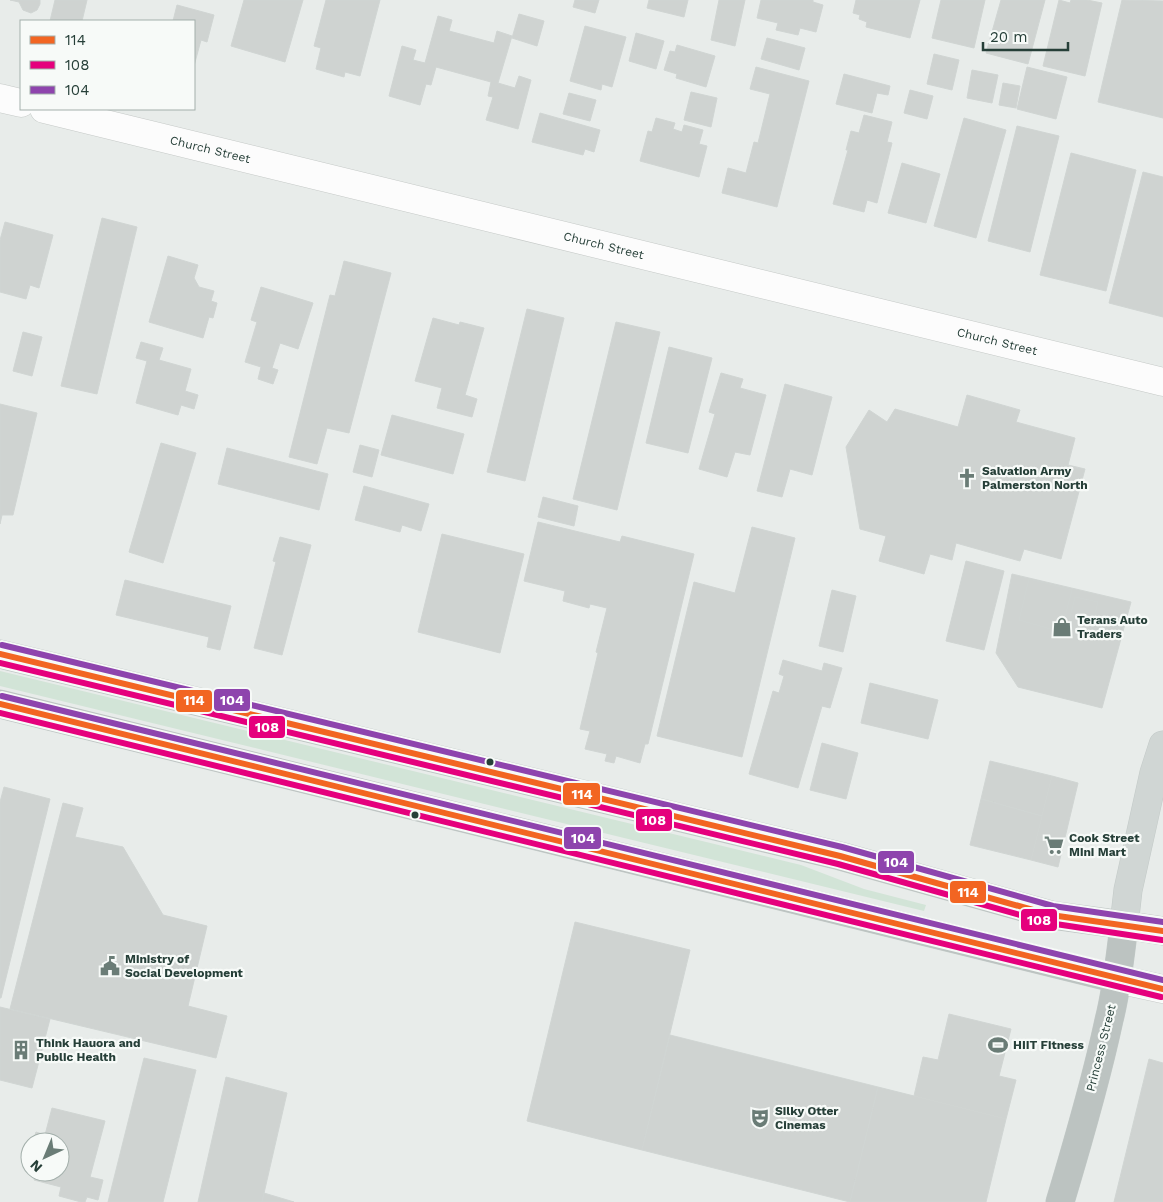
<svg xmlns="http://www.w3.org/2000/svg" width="1163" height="1202" viewBox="0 0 1163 1202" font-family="'Work Sans',sans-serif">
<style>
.green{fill:#d2e4d7}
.building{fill:#cfd3d1;stroke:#d0d5d3}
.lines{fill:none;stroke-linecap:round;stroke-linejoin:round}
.minor-casing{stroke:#c5c9c7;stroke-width:29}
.major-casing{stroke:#c3cac8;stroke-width:29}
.highway-casing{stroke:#c3cac8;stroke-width:29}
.minor{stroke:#fcfcfc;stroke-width:28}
.major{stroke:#d0d6d4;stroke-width:28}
.highway{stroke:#bcc3c1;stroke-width:28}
.bus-1-casing{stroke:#f7faf8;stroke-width:10}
.bus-2-casing{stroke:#f7faf8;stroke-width:10}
.bus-3-casing{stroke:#f7faf8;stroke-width:10}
.bus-1{stroke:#f26522;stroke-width:6}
.bus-2{stroke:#e5007d;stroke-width:6}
.bus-3{stroke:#8e44ad;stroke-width:6}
.bus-dot{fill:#263f38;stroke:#f7faf8;stroke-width:2}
.labels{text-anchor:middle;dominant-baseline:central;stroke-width:4.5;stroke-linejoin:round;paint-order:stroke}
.street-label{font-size:12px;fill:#263f38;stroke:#f7faf8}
.poi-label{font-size:12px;font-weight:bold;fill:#263f38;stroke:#f7faf8;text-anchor:start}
.line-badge{stroke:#f7faf8;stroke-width:2}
.badge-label{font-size:14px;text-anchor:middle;font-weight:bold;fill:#fff}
</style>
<rect width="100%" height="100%" fill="#e8ecea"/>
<path class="green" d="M0 671 801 865 864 889 926 905 924 911 0 686Z"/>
<g class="building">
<path d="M10 0H40V4L37 10 31 13 23 10 19 2Z"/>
<path d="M55 0H87L82 21H50Z"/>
<path d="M244 0H303L285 62 231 46Z"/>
<path d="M326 0H380L360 76 345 72 344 77 316 69 321 48 314 46Z"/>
<path d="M575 0H599L595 13 573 7Z"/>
<path d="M649 0H688L684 17 647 8Z"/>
<path d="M719 0H745L735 46 711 40Z"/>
<path d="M761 0H813V2L823 5 816 32 800 28 798 35 776 30 778 23 757 18Z"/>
<path d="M856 0H920L910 38 866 27 867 22 859 19 860 15 853 13Z"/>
<path d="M941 0H985L974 48 932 38Z"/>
<path d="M1001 0H1045L1028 64 986 53Z"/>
<path d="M1059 0 1070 3 1071 0H1087L1102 3 1085 76 1043 66Z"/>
<path d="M1122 0 1163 1V118L1098 102Z"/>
<path d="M177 5 214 15 207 42 201 40 194 66V21H173Z"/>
<path d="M519 14 544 21 537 46 512 38Z"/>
<path d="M438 16 452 20 449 31 494 43 497 31 512 36 498 83 515 88 519 76 531 80 518 129 486 120 493 97 488 96 491 82 436 67 431 85 426 84 420 105 389 96 402 46 416 50 413 60 425 63Z"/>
<path d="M585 26 626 37 612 87 602 84 601 90 570 81Z"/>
<path d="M636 33 664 41 656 69 629 61Z"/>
<path d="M767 38 805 48 799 70 761 59Z"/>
<path d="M677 45 715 56 706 87 676 78 677 74 664 70 670 51 675 52Z"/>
<path d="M934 54 959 60 952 90 927 84Z"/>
<path d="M756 67 809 81 777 207 722 193 728 168 746 173 754 142 758 143 770 94 750 89Z"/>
<path d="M1027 67 1067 77 1056 119 1017 109Z"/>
<path d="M972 70 998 75 992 103 967 98Z"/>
<path d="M844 74 890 86 888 95 877 93 872 113 836 104Z"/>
<path d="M1003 83 1020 86 1016 108 999 105Z"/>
<path d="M910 90 933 96 927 119 904 113Z"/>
<path d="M691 92 717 98 711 127 684 120Z"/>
<path d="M569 93 596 100 590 121 563 114Z"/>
<path d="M540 113 600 130 594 152 585 149 583 155 532 142Z"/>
<path d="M864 115 892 122 887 142 892 143 877 203 867 200 864 212 833 204 848 150H846L851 131 859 133Z"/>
<path d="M656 118 675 123 673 129 682 132 684 125 703 130 699 144 707 146 699 177 640 161 648 131 652 132Z"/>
<path d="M964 118 1006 130 976 238 934 226Z"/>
<path d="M1017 126 1059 136 1030 252 988 241Z"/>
<path d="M1071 153 1136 170 1106 291 1040 275Z"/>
<path d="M902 163 940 174 926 223 888 213Z"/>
<path d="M1143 172 1163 177V317L1109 303Z"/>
<path d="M102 218 137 227 97 394 61 386Z"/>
<path d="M5 222 53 235 39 288 30 285 26 299 0 292V240Z"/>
<path d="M168 256 198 265 194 278 199 287 214 291 211 301 217 303 213 318 209 317 203 338 149 322Z"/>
<path d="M344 261 391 273 349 433 327 428 317 464 289 457 330 295 335 296Z"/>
<path d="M261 287 313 303 298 349 280 343 272 368 278 370 273 384 258 379 261 367 245 362 257 322 251 320Z"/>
<path d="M527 309 564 318 525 481 487 472Z"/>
<path d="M433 318 459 325 460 322 484 328 465 395 477 399 472 417 437 408 442 388 415 381Z"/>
<path d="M616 322 660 332 617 510 573 499Z"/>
<path d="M23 332 42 337 32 376 13 371Z"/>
<path d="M141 342 163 348 159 360 191 369 185 391 198 395 194 409 181 405 178 415 136 403 147 361 136 358Z"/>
<path d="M669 347 712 358 688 453 646 443Z"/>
<path d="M721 373 743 379 740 388 766 395 750 455 735 452 727 477 699 469 715 414 709 412Z"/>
<path d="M785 384 832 397 812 475 790 469 782 497 757 491Z"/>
<path d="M967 395 1020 410 1016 422 1075 438 1068 465 1085 469 1061 559 1024 549 1020 561 956 543 952 560 930 554 924 574 879 561 886 536 860 529 846 447 869 410 887 422 895 409 958 427Z"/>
<path d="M0 404 37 413 13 515H2L0 524Z"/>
<path d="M392 415 464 434 453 474 381 455Z"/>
<path d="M161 443 196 453 163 563 129 552Z"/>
<path d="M360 445 379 450 372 477 353 472Z"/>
<path d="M227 448 328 474 319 510 218 484Z"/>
<path d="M364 486 429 504 421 531 402 525 400 532 355 520Z"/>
<path d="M543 497 578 506 574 526 538 517Z"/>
<path d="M538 522 620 542 622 536 694 554 648 744H645L640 763 616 756 614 763 605 761 607 754 585 749 590 731 580 729 598 653 596 652 607 608 590 604 589 608 563 601 565 591 524 581Z"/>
<path d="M752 527 795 538 742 757 657 736 694 582 735 593Z"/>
<path d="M442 534 524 554 500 653 418 632Z"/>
<path d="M280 537 311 545 282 655 254 648 276 562 273 561Z"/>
<path d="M966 561 1004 571 984 650 946 641Z"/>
<path d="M1012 574 1131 602 1102 708 1018 687 996 653Z"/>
<path d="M1029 579 1072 590 1061 632 1019 620Z"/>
<path d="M125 580 231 606 220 650 207 647 209 637 116 615Z"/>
<path d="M832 590 856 596 843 652 819 646Z"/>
<path d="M1075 597 1098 602 1089 639 1066 633Z"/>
<path d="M783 660 822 671 824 663 842 668 830 708 822 706 798 788 749 774 773 691 779 693 784 676 779 674Z"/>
<path d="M870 683 938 700 928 739 861 723Z"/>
<path d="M822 743 858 753 846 799 810 790Z"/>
<path d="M990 761 1052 776 1042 816 981 799Z"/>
<path d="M1052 776 1078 783 1058 867 1031 860Z"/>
<path d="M4 787 50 799 1 998H0V802Z"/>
<path d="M981 799 1042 816 1031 860 970 845Z"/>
<path d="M63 803 83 808 75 837 123 847 163 915 207 926 188 1006 227 1016 216 1058 10 1009Z"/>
<path d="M575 922 690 950 642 1150 527 1121Z"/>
<path d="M0 1007 50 1019 32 1088 0 1080Z"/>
<path d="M949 1014 1011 1029 999 1076 1016 1080 1006 1119 914 1096 923 1057 938 1060Z"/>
<path d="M670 1035 878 1087 850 1202 642 1150Z"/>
<path d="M144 1058 196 1070 163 1202H108Z"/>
<path d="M1149 1059 1163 1063V1202H1114Z"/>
<path d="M226 1077 287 1093 262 1202H198Z"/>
<path d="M878 1087 1006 1119 986 1202H850Z"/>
<path d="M52 1108 105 1121 90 1177 103 1180 98 1200 87 1197 85 1202H81L59 1196 61 1187 34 1180 36 1172H60V1142H33L36 1132 45 1135Z"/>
<path d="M264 1193 294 1202H262Z"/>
</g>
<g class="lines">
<defs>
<g id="minor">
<path d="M0 98 21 103"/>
<path id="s1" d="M44 109 1163 382"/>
<path d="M1124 925 1163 931"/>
<path d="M1117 979 1163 989"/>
</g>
<path id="major" d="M1124 925 1128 890 1154 773 1163 745"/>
<g id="highway">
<path d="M0 654 840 856 1051 915 1124 925C1120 957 1117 989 1109 1020 1096 1081 1078 1142 1060 1202"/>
<path d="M0 704 1117 979"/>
</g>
</defs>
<use href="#minor" class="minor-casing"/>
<use href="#major" class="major-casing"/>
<use href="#highway" class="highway-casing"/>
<use href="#minor" class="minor"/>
<use href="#major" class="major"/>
<use href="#highway" class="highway"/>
<defs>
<g id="bus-1">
<path d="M0 654 840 856 1051 915 1163 931"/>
<path d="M0 704 1163 989"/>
</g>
<g id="bus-2">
<path d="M0 663 838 864 1049 923 1162 940"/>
<path d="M0 713 1161 997"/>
</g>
<g id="bus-3">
<path d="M2 645 842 847 1053 906 1163 922"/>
<path d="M2 696 1163 980"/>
</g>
</defs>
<use href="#bus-1" class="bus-1-casing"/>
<use href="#bus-2" class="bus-2-casing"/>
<use href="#bus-3" class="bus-3-casing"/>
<use href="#bus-1" class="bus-1"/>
<use href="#bus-2" class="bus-2"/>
<use href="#bus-3" class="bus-3"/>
</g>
<defs>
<symbol id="church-bare" viewBox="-9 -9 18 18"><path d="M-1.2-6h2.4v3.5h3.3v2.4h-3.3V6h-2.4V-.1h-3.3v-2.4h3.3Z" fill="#6a7c76" stroke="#f7faf8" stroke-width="2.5" paint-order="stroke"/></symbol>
<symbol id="shop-bare" viewBox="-9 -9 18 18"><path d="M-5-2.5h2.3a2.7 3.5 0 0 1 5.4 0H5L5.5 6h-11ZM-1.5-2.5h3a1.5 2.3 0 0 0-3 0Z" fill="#6a7c76" stroke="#f7faf8" stroke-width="2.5" paint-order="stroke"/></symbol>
<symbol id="supermarket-bare" viewBox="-9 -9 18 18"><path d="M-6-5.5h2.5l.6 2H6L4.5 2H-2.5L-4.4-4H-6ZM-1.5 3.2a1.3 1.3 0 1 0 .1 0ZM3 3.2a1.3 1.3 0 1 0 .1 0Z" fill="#6a7c76" stroke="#f7faf8" stroke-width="2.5" paint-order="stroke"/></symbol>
<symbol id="civic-bare" viewBox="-9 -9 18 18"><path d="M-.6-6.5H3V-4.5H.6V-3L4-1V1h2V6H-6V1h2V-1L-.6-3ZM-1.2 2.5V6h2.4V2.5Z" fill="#6a7c76" stroke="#f7faf8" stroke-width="2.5" paint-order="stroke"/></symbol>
<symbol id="stadium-bare" viewBox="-9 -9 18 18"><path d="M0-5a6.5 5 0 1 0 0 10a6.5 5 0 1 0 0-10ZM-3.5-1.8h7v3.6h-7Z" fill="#6a7c76" stroke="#f7faf8" stroke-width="2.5" paint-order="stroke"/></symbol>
<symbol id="building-bare" viewBox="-9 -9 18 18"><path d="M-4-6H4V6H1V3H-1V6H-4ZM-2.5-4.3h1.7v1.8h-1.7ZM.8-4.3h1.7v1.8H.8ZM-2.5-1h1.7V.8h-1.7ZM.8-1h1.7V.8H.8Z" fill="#6a7c76" stroke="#f7faf8" stroke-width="2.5" paint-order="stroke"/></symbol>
<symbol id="theatre-bare" viewBox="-9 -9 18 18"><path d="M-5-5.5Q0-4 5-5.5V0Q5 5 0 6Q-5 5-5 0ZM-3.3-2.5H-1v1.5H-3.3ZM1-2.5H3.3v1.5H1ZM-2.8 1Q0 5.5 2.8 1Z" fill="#6a7c76" stroke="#f7faf8" stroke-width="2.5" paint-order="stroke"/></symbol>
</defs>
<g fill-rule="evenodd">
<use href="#church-bare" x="953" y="464" width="28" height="28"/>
<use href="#shop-bare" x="1048" y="613" width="28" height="28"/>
<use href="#supermarket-bare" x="1040" y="831" width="28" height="28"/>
<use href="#civic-bare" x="96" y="952" width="28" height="28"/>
<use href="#stadium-bare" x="984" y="1031" width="28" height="28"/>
<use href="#building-bare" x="7" y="1036" width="28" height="28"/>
<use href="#theatre-bare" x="746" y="1104" width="28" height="28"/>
</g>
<g class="bus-dot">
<circle cx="490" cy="762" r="4.5"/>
<circle cx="415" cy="815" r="4.5"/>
</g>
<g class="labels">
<g class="street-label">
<text stroke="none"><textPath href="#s1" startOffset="171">Church Street</textPath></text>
<text stroke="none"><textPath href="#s1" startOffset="576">Church Street</textPath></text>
<text stroke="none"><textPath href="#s1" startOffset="981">Church Street</textPath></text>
<text transform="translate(1101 1048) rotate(-76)">Princess Street</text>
</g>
<g class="poi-label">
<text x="982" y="471">Salvation Army<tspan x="982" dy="14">Palmerston North</tspan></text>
<text x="1077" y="620">Terans Auto<tspan x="1077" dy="14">Traders</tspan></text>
<text x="1069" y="838">Cook Street<tspan x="1069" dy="14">Mini Mart</tspan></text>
<text x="125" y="959">Ministry of<tspan x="125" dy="14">Social Development</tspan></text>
<text x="36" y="1043">Think Hauora and<tspan x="36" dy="14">Public Health</tspan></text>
<text x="1013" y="1045">HIIT Fitness</text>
<text x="775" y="1111">Silky Otter<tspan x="775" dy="14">Cinemas</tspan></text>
</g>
</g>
<g class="line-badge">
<rect x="213" y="688" width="38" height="24" rx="5" fill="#8e44ad"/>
<rect x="175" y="689" width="38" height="24" rx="5" fill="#f26522"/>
<rect x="248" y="715" width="38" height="24" rx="5" fill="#e5007d"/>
<rect x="562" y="782" width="39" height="24" rx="5" fill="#f26522"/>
<rect x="635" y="808" width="38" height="24" rx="5" fill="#e5007d"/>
<rect x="563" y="826" width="39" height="24" rx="5" fill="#8e44ad"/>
<rect x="877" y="850" width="38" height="24" rx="5" fill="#8e44ad"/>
<rect x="949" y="880" width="38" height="24" rx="5" fill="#f26522"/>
<rect x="1020" y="908" width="38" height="24" rx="5" fill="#e5007d"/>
</g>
<g class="badge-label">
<text x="232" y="705">104</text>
<text x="194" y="705">114</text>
<text x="267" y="732">108</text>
<text x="582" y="799">114</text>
<text x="654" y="825">108</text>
<text x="583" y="843">104</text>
<text x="896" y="867">104</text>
<text x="968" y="897">114</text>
<text x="1039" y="925">108</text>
</g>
<rect x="20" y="20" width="175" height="90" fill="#f7faf8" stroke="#a3afab"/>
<rect x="30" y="36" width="25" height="8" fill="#f26522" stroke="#a3afab"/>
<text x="65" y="45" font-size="15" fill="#263f38">114</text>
<rect x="30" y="61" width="25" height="8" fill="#e5007d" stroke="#a3afab"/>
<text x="65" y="70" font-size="15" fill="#263f38">108</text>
<rect x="30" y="86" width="25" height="8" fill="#8e44ad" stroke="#a3afab"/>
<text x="65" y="95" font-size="15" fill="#263f38">104</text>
<g transform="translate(45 1157) rotate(224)"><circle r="24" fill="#f7faf8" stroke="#a3afab"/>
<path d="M0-4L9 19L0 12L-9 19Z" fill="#6a7c76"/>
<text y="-8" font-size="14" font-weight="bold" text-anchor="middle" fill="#263f38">N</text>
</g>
<path d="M983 42v8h85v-8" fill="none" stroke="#263f38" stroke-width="2.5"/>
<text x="990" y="42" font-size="15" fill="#263f38" stroke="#f7faf8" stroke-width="4" paint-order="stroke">20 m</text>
</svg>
